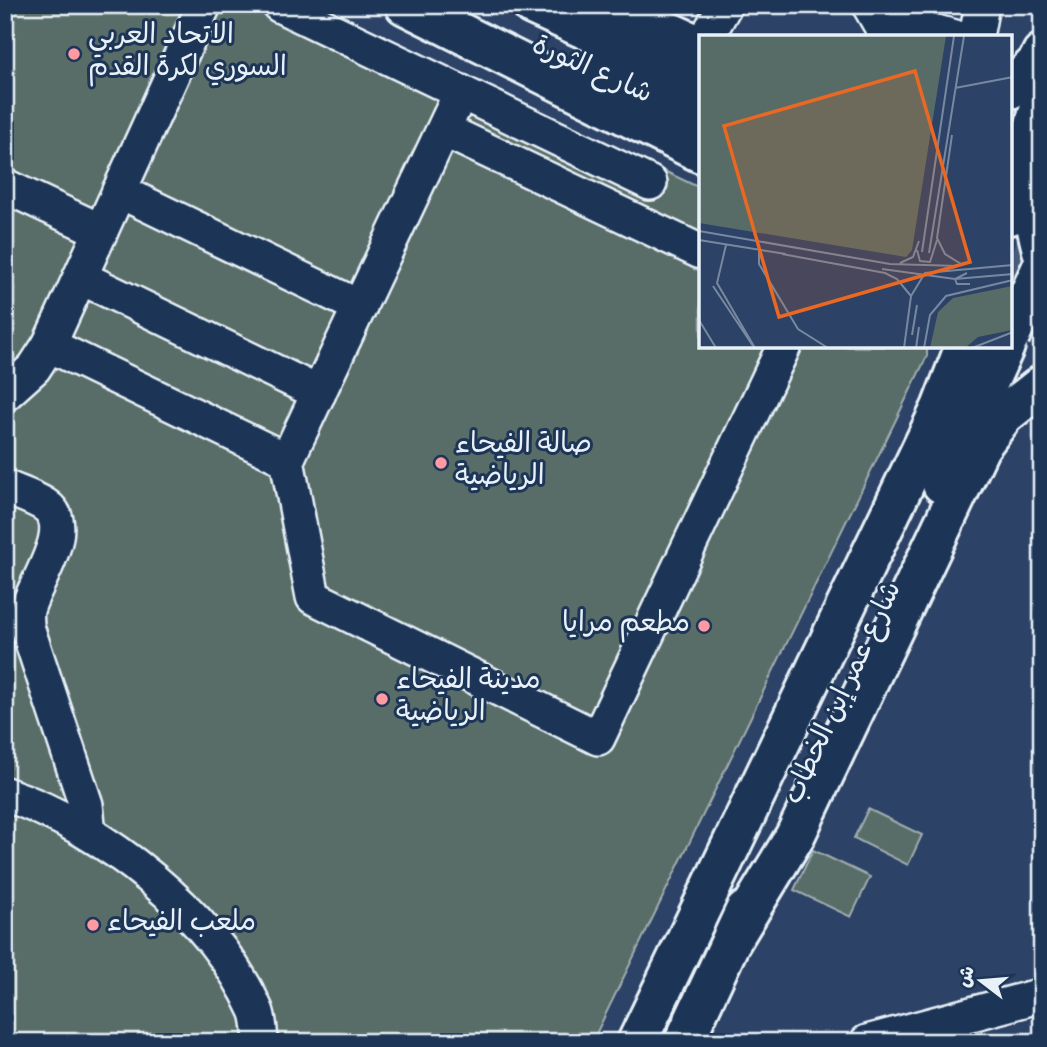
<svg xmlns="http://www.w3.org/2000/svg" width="1047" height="1047" viewBox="0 0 1047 1047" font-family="Dekko,'Playpen Sans Arabic',sans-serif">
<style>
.green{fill:#586c67;stroke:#a0aeb0;stroke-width:2}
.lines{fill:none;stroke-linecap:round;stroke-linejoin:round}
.major-tunnel{stroke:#485c7c;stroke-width:38;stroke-dasharray:38 19;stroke-linecap:butt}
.minor-casing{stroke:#e8f1f8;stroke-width:38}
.major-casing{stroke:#e8f1f8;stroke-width:44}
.highway-casing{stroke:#e8f1f8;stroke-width:44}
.minor{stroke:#1d3557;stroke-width:33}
.major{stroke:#1d3557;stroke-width:38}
.highway{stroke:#1d3557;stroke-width:38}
.major-bridge-casing{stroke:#e8f1f8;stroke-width:44;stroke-linecap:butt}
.major-bridge{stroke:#1d3557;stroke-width:38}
.poi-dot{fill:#ff9aa2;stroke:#1d3557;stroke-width:2.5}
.labels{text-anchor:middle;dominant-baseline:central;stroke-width:6;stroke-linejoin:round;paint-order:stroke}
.poi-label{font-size:28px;fill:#e8f1f8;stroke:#1d3557;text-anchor:start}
.street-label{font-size:28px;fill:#e8f1f8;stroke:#1d3557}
.inset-road{fill:none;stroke:#7788a0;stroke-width:2}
.view{fill:#e86824;fill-opacity:0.15;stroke:#e86824;stroke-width:3.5}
.inset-edge{fill:none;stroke:#e8f1f8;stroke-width:3.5}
</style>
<rect width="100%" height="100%" fill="#2c4266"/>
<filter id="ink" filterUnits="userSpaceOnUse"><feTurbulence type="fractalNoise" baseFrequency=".0143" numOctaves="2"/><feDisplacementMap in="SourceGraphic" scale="14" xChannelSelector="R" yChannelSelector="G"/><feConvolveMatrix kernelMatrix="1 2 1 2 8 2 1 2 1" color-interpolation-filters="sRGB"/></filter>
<g filter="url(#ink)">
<g class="green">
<path d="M5 5H315L700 188 701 346 927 347V356L592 1042H5Z"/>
<path d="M868 809 922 835 908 865 854 838Z"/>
<path d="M813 850 870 877 851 917 794 890Z"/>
</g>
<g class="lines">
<path class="major-tunnel" d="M1010 257 1042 270"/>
<defs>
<g id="minor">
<path d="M279 5 650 183"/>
<path d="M869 5 884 31 925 29 955 37"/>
<path d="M707 37 725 5"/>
<path d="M976 37 982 5"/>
<path d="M461 92 287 460 313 597 598 738 784 346"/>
<path d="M444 130 701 252"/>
<path d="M5 186 101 231"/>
<path d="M119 191 360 307"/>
<path d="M80 277 319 393"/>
<path d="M49 345 287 460"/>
<path d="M5 394 34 368 49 345 204 5"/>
<path d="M5 487C18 493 33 497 45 505 78 527 32 585 27 611 26 616 27 622 27 627L86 805 89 833"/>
<path d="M5 794C104 827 213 914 256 1010 260 1019 260 1032 261 1042"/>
<path d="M867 1042 1042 995"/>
</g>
<g id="major">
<path d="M405 5 701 153"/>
<path d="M532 5 701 82"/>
<path d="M609 5 701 46"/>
<path d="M588 71 701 122"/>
<path d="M1010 89 1037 63 1042 53"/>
<path d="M1010 215 1042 99"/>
<path d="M942 484 1005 346"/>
<path d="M637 1042 941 408 965 346"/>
<path d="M684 1042 745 911"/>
</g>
<g id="highway">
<path d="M1042 182 1035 221 1042 250"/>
<path d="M732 940 795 836 980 447 1004 415 1042 385"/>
</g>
</defs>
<use href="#minor" class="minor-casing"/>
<use href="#major" class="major-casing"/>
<use href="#highway" class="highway-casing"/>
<use href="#minor" class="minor"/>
<use href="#major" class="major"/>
<use href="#highway" class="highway"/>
<defs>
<path id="major-bridge" d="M1010 336 1042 267"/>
</defs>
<use href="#major-bridge" class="major-bridge-casing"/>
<use href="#major-bridge" class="major-bridge"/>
</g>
</g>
<g class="poi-dot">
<circle cx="74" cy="54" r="7"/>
<circle cx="441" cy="463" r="7"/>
<circle cx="704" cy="626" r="7"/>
<circle cx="382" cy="699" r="7"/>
<circle cx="93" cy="925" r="7"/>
</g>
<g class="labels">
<g class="poi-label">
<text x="88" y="38">الاتحاد العربي<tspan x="88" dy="32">السوري لكرة القدم</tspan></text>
<text x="455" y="447">صالة الفيحاء<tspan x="455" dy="32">الرياضية</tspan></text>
<text x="690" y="626" text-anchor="end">مطعم مرايا</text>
<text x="396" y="683">مدينة الفيحاء<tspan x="396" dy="32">الرياضية</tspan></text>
<text x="107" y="925">ملعب الفيحاء</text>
</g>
<g class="street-label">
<text transform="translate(591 72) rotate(24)">شارع الثورة</text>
<text transform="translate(845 694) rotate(-65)">شارع عمر إبن الخطاب</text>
</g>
</g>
<g transform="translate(699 35)">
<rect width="313" height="313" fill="#2c4266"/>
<path d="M0 1H247L213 215 207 222 0 188ZM313 251V295L279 302 266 313H231L239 277 254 263Z" fill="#586c67"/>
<path class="inset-road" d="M256 53 314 42M253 100 238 203 246 219 262 229M0 196 191 229 260 231M0 205 87 219M27 210 18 248 56 313M60 215V229L99 294 129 313M218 215 221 226 231 227 238 205M223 217 255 1M230 218 265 1M83 219 186 238 198 244 212 261M201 228 214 222 220 206M183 234 256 244 314 239M268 238 256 244 258 249H271M14 251 54 311M0 285 17 313M213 300 218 270M205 313 212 261 226 238 314 230M217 313 220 292M225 313 231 280 247 261 314 245M273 313 314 297"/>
<path class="view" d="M216 36 271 227 80 282 25 91Z"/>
<rect width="313" height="313" class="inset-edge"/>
</g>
<rect width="1047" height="1047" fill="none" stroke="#1d3557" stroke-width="28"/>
<rect x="14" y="14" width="1019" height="1019" fill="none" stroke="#e8f1f8" stroke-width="2.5" filter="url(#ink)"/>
<g transform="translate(981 981) rotate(286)" stroke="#1d3557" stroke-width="5" paint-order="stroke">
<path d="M0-5L12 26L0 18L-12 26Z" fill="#e8f1f8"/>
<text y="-10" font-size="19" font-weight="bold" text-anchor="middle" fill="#e8f1f8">ش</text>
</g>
</svg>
